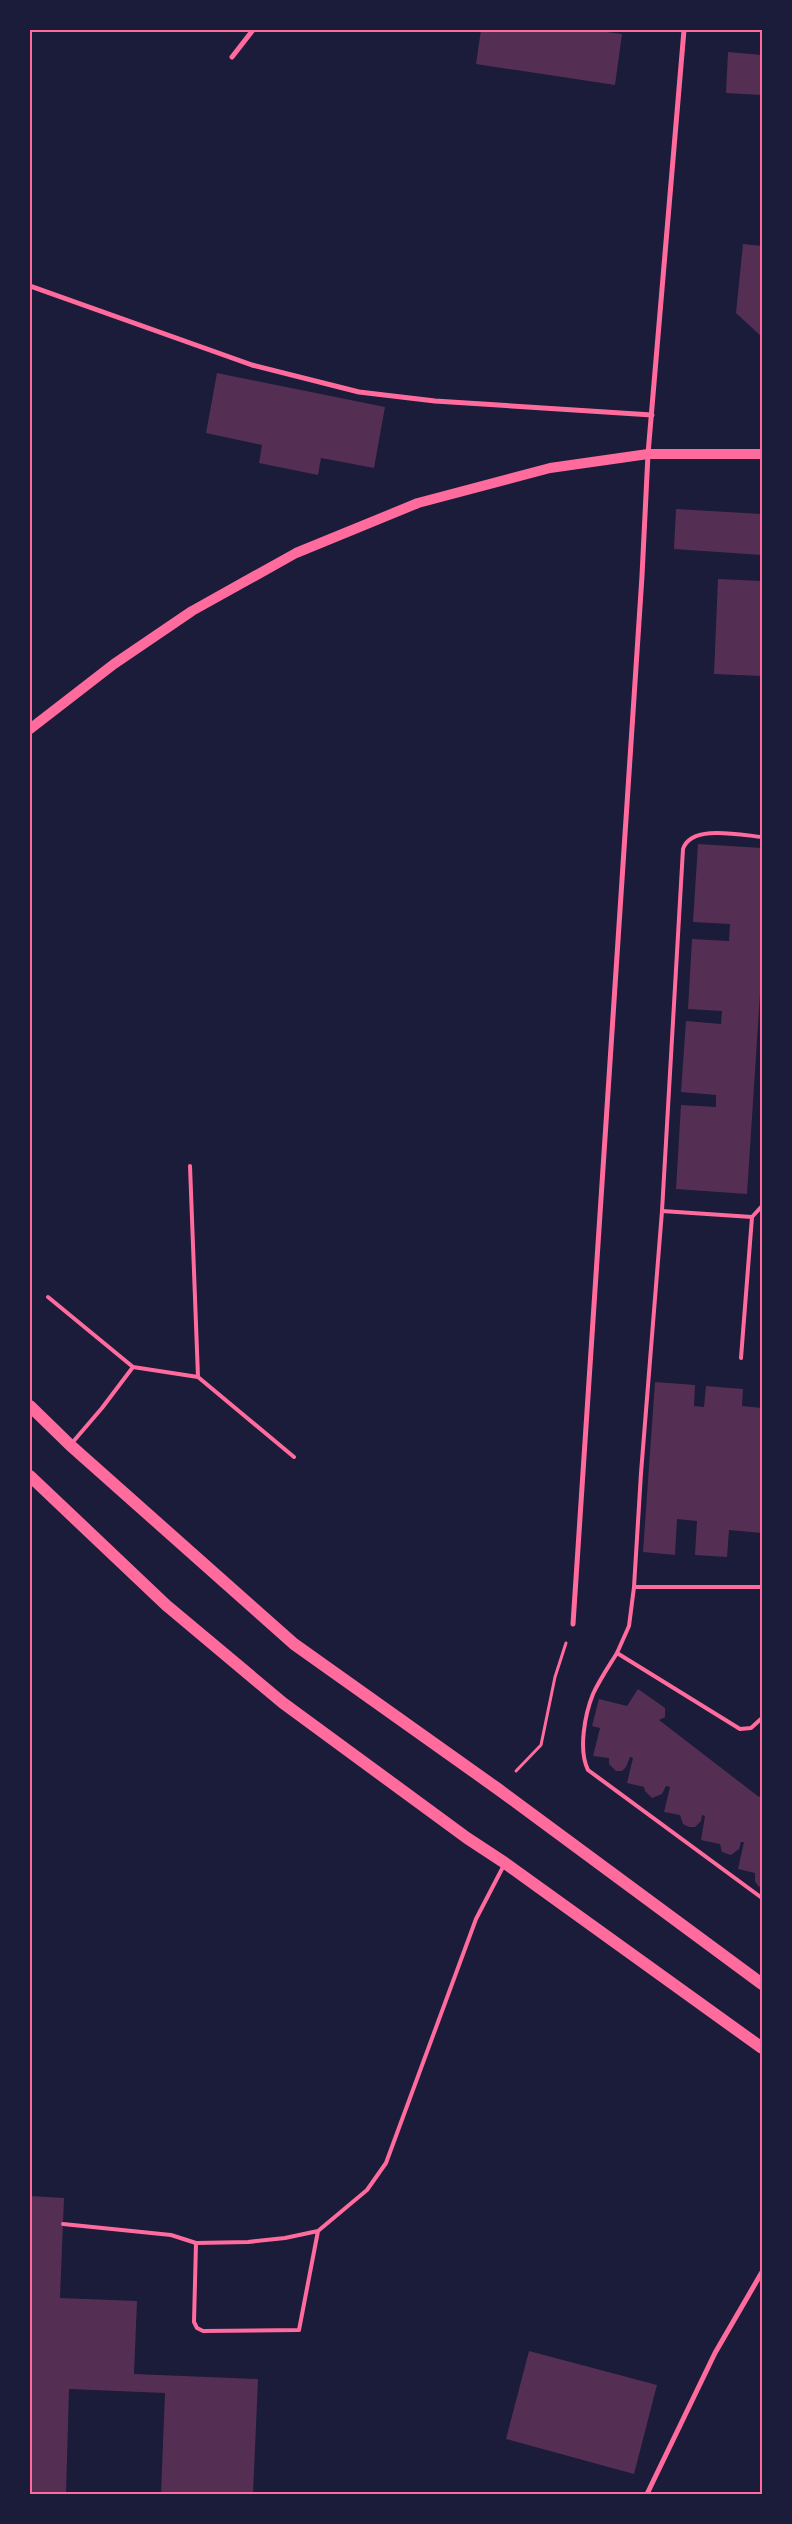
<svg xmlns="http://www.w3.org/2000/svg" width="792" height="2524" viewBox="0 0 792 2524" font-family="Mulish,sans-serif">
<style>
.building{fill:#542f53}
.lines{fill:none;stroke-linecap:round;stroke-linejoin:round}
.path{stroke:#ff6b9d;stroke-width:3}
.service{stroke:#ff6b9d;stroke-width:4}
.minor{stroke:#ff6b9d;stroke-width:5}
.secondary{stroke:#ff6b9d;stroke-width:10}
.primary{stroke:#ff6b9d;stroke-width:12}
.neatline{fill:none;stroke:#ff6b9d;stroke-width:2}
</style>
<rect width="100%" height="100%" fill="#1b1b3a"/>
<g class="building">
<path d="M481 30H592L622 34 615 85 476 64Z"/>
<path d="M728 52 762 55V95L726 93Z"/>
<path d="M743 244 762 246V337L736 313Z"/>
<path d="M217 373 385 407 374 468 321 458 318 475 259 463 262 445 206 433Z"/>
<path d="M676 509 762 514V555L674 549Z"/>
<path d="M718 579 762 581V676L714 674Z"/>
<path d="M698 844 762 848V963L747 1194 676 1189 681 1105 716 1107V1095L681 1092 686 1021 721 1024 722 1011 688 1009 692 939 729 941 730 924 693 922Z"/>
<path d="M655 1382 695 1385 694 1406 704 1407 706 1386 743 1389 742 1406 762 1408V1533L729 1530 727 1557 695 1555 697 1521 677 1519 675 1555 643 1552Z"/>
<path d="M638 1689 665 1708V1717L659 1720 759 1797 762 1793V1888L758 1886 755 1881V1873L738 1869 744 1842H741L739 1849 731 1855 722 1852 720 1844 701 1840 705 1816 702 1815 701 1821 695 1827H689L683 1824 680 1815 664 1812 670 1787 666 1786 662 1794 652 1798 645 1791 644 1787 627 1783 633 1758 630 1757 626 1767 622 1771H616L609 1764V1758L593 1756 600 1728 592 1726 599 1699 627 1706Z"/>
<path d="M30 2196 64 2198 60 2298 137 2301 134 2374 258 2379 253 2494H161L165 2393 69 2389 66 2494H30Z"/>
<path d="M529 2351 657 2385 634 2474 506 2439Z"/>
</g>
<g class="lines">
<path class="path" d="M516 1771 541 1745 555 1677 566 1643"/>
<g class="service">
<path d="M762 837C740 835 691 824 683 849L662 1211 641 1473 634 1587H762"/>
<path d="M190 1166 198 1377"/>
<path d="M662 1211 752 1217 762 1206"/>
<path d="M48 1297 133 1367 198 1377 294 1457"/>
<path d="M741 1358 752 1217"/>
<path d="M72 1443 102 1408 133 1367"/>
<path d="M617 1653 629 1626 634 1587"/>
<path d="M762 1718 751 1728 740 1729 617 1653C609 1666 600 1679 593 1694 585 1714 578 1750 588 1770L762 1898"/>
<path d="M63 2224 171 2235 196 2243"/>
<path d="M318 2231 299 2330 203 2331 197 2328 194 2322 196 2243 248 2242 285 2238 318 2231 367 2190 386 2163 476 1919 504 1865"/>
</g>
<g class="minor">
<path d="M232 57 253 30"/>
<path d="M30 286 252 365 359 392 435 401 652 415"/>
<path d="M573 1624 642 576 648 454 684 30"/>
<path d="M647 2494 715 2353 762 2272"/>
</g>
<path class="secondary" d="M30 729 114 664 192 611 296 553 418 503 550 468 648 454H762"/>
<g class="primary">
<path d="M30 1406 70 1445 294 1644 498 1789 762 1984"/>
<path d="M30 1476 166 1605 283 1703 467 1838 505 1863 762 2048"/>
</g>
</g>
<rect width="792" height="2524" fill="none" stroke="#1b1b3a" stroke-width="62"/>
<rect x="31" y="31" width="730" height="2462" class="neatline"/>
</svg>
